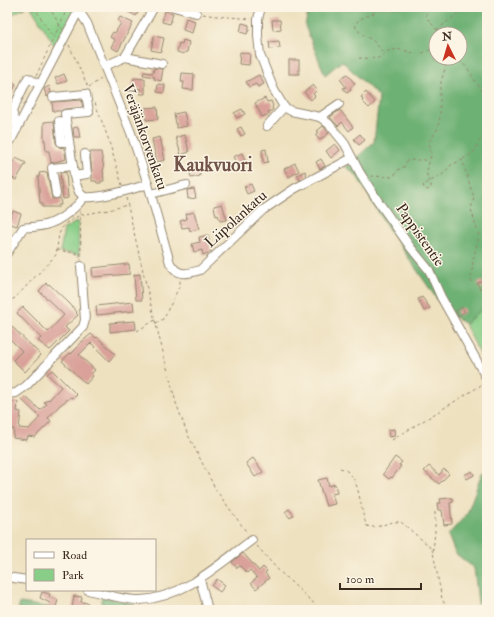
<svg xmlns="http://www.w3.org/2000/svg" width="494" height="617" viewBox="0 0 494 617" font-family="'IM FELL Double Pica',serif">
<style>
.green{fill:#89ce88;stroke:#627c53}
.forest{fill:#6eb174;stroke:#546e49;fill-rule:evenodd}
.building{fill:#d9a199}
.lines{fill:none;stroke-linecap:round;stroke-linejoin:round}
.minor-casing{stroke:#94866f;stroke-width:10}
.path{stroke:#94866f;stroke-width:1;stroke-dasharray:3 3;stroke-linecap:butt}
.minor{stroke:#fff;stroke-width:8}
.labels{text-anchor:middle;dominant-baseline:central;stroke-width:3;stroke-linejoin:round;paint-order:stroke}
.street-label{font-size:15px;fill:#3b2a1e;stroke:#fcf5e5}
.district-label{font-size:19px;font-weight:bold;fill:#725449;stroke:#fcf5e5}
</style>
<rect width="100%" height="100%" fill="#fcf5e5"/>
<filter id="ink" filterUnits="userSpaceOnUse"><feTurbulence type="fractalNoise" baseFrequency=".025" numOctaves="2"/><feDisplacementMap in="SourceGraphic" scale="8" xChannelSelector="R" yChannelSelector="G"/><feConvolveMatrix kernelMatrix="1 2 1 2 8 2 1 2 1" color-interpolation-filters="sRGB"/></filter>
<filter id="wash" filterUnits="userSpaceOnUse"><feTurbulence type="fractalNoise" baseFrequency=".012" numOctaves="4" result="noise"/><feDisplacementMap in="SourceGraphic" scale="16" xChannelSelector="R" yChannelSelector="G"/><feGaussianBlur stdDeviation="0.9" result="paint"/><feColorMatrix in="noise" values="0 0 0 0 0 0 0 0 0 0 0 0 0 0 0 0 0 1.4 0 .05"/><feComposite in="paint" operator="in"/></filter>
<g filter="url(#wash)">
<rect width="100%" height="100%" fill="#eee1c0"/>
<g class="green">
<path d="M7 7H26L7 17Z"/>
<path d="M31 7H78L56 48Z"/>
<path d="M78 221 79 255 60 252 64 229Z"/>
<path d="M487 305V347L480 354 465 324Z"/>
</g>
<g class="forest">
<path d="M309 7H487V305L465 324 445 311 386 225 357 176 346 167 374 142 379 97 342 61 325 75 305 26ZM436 34H460V58H436Z"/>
<path d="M487 347V368L480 354Z"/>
<path d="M487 470V610H479L474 568 455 553 448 535 467 514 482 473Z"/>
<path d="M102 596 134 604 136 610H101Z"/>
<path d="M20 603 48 607 49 610H18Z"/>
</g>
<g id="blocks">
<g class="building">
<path d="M127 7H141L136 16 125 10Z"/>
<path d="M165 11 173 13 170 24 162 22Z"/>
<path d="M120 17 133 23 118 51 111 47 115 40 110 37 113 32 115 33 121 23 118 21Z"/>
<path d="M186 18 195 21 192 33 183 30Z"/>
<path d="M272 20H280L281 29 273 30Z"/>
<path d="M242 23 249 25V31H248L247 34 240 32Z"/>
<path d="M154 36 164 38 161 52 151 50Z"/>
<path d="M183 40 189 42 187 52H185L184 54 177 52 179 43 182 44Z"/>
<path d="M279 41 280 48 270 49 269 42Z"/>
<path d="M240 52 250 54 249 65 239 64Z"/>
<rect x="289" y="60" width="10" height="14"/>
<path d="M154 68 163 69 161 81 154 79 155 77 143 75 144 72 153 73Z"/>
<path d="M182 73 194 74 193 90 183 89 184 82H181Z"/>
<path d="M64 74 67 81 58 84 55 78Z"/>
<path d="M347 74 355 84 350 88 351 90 347 93 343 88 346 87 340 79Z"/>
<path d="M259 75 264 84 258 87 256 84 249 87 246 82Z"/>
<path d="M134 78 145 79V94H140L141 89 132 87Z"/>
<path d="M7 80 16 84 7 105Z"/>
<path d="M158 84 165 85 164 93 157 92Z"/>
<path d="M313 85 317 90 313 94 315 96 311 100 304 92Z"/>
<path d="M49 86 51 92 47 97 44 89Z"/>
<path d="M366 92 375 102 369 108 362 101 363 100 361 97Z"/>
<path d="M265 98 267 102 271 101 273 106 272 107 273 110 268 112 269 114 262 117 255 103Z"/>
<path d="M81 100 83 107 65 109 60 111H53L52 102Z"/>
<path d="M157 107 158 119 146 120 145 108Z"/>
<path d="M242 109 245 114 237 118 234 113Z"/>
<path d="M340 110 353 127 349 131 342 122 338 126 330 117Z"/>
<path d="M184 112 187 126 177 128 174 114Z"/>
<path d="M54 121 56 143 59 147 64 148 66 159 51 163 49 151H46L45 140 44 141V122Z"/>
<path d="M323 126 329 133 320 140 315 135 319 132 317 131Z"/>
<path d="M78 127 80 137H74L73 128Z"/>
<path d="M241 127 245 134 241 136 237 129Z"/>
<path d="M360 134 365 140 359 145 354 139Z"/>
<path d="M185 135 189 152 181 155 176 137Z"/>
<path d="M160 137 165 160 157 162 152 139Z"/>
<path d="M335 144 340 150 331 158 326 151Z"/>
<path d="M266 149 268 162 263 163 262 150Z"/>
<path d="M90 152H101L104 169 103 170 104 181H101V183H97L96 181H92V173Z"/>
<path d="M242 153 245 160 237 164 233 157Z"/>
<path d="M16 158 26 163 16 180 7 175 10 168 9 167Z"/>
<path d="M321 159 325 166 320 169 316 162Z"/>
<path d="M295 163 299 171 289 177 284 169Z"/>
<path d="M198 166 200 176 191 178 189 168Z"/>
<path d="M305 171 307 176 300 180 297 175Z"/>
<path d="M47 172 52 199 60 198 61 205H58L59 207H42V203H40L38 176H40L39 173Z"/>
<path d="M66 172 68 198 63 199 60 173Z"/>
<path d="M251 184 254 191 247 194 244 187Z"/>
<path d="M194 189 196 198 188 199 187 190Z"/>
<path d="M222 204 227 220 220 221 218 215 216 216 214 206Z"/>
<path d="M13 211 21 214 17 226 8 223Z"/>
<path d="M194 212 199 229 190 231 189 227 182 228 180 221 187 219 186 214Z"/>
<path d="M208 235 211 252 203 255 202 250 194 252 192 244 200 242 199 237Z"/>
<path d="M129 264 130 274 93 277 92 268Z"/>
<path d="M140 274 142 300H136L134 275Z"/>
<path d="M482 281 485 286 480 289 477 283Z"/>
<path d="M46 283 48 285 49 284 70 304 77 312 76 313 78 315 65 327 69 331 50 350 38 341 41 338 17 313 23 307 48 332 64 315 39 291Z"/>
<path d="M422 297 430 308 424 311 418 299Z"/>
<path d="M133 302 134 311 97 315 96 306Z"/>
<path d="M462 307 465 312 458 316 456 311Z"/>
<path d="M135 321 136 329 110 332V323Z"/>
<path d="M7 322 41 355 25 372 13 360 22 351 7 336Z"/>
<path d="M91 334 96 338 97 337 115 354 109 361 91 343 79 355 95 370 91 374 93 376 86 384 62 361 70 353 71 354 79 346 78 345Z"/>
<path d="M52 370 77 395 73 398 71 397 60 405 48 418 51 421 35 437 28 436 27 440 13 438 14 429H8L12 401 18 402 17 411 21 412 19 428 29 429 40 417 22 400 26 397 40 410 47 404 44 402 48 399 49 400 61 387 47 374Z"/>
<path d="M394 429 395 436 389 437 388 430Z"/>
<path d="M395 457 402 462 399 465 401 466 392 478 391 477 389 479 383 474Z"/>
<path d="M253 458 263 472 255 477 246 463Z"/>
<path d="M429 466 439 475 444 469 449 474 439 484 424 471Z"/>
<path d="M472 471 474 475 467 479 464 475Z"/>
<path d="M327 478 329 486 335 484 337 493 332 494 335 504 326 506 318 480Z"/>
<path d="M449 498H453V502L450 503 452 524 444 525 442 510H438L437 503H441L440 499Z"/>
<path d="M289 509 294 515 290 518 285 512Z"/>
<path d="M243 553 259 571 263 567 267 571 265 573 269 578 256 589 251 583 257 578 250 570 247 573 240 566 237 568 232 562Z"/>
<path d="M217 579 225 585 220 592 212 586Z"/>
<path d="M42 592 50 594 49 597 58 600 55 610 48 608 50 603 40 598Z"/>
<path d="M74 596 82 597 81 602 88 603 87 610 72 608Z"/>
</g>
</g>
</g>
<g filter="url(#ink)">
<use href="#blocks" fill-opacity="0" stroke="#94866f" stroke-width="1"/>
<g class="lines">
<defs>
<g id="minor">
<path d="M174 7 196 13"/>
<path d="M261 7 258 19V36L260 55 274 90 284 107 291 111 320 117 329 124 345 144 360 173 378 201 411 248 429 270 441 297 487 379"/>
<path d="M79 11 87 23 131 133 148 184 170 263C178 277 187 274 200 270L263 210 294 189 352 158"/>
<path d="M125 57 162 64"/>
<path d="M105 66 125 57 154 7"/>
<path d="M53 97 86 94 89 112 65 114 75 181 79 192 84 197"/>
<path d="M320 117 339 104"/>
<path d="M59 121 61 142H69"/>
<path d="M267 126 284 107"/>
<path d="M17 129 12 111 28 78 40 85"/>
<path d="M7 148 80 8"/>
<path d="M74 176 87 174 85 154"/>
<path d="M56 194 52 168 73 166"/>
<path d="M151 194 186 185"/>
<path d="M7 253 23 228C31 227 40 227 48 224 60 221 77 207 84 197 98 199 134 189 148 184"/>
<path d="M7 394 16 393 26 386 83 327 85 320 81 266"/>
<path d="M7 577 27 580"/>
<path d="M200 579 208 610"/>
<path d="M88 590C105 594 123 600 140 600 184 598 219 564 252 540"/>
</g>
</defs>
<use href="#minor" class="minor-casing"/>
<g class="path">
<path d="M34 7 53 37"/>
<path d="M49 7 62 29"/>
<path d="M377 7 374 13 360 19 355 24C357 34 366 35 373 41 377 44 380 49 383 53"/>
<path d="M425 7 427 18 437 30V34"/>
<path d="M471 7 487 12"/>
<path d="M203 14C219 17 235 17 251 19"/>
<path d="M437 30 466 7"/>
<path d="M69 45 88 87"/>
<path d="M359 58C365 58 372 59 378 58 383 56 386 51 391 50 412 47 414 62 436 46"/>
<path d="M448 58 440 86V117L437 130 429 142C430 146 431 151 431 155 429 165 423 176 431 184V188L427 190 424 188 423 185 442 175 451 165 462 160 474 198 471 209 479 236 473 259 471 282"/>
<path d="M447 63C463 55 469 71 475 81 477 84 479 86 481 89 484 92 485 96 487 100"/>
<path d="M36 76 68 7"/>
<path d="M89 87 101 79"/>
<path d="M95 103 108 138 122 185"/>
<path d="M463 159 473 153 487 128"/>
<path d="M371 176 393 177 399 169 404 167 407 161 414 160H429"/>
<path d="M126 198 149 297 176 403 187 433 216 490 248 534"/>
<path d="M80 211 81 260"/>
<path d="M57 250 76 253 80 257"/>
<path d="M7 302 15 298 56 255 59 234 63 226 66 223 80 215 109 210 127 205"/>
<path d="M156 323 163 319 164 316 166 315 168 309 170 306 180 285V280"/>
<path d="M137 331 155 320"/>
<path d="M392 440 480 386 482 383"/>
<path d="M340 468C362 473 358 508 367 526 378 530 389 520 401 522L428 545 433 552"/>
<path d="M435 512V531L433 552 442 599 448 610"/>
<path d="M257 546 278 570 321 610"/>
<path d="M127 605 128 610"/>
<path d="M121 610 123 605"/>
<path d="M124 610 125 605"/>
</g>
<use href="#minor" class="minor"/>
</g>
</g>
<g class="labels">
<g class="street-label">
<text transform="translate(145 137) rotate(71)">Veräjänkorvenkatu</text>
<text transform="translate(236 219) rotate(-42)">Liipolankatu</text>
<text transform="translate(420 235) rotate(55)">Pappistentie</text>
</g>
<g class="district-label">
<text x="213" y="165">Kaukvuori</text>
</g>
</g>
<rect width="494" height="617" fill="none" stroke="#fcf5e5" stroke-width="24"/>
<rect x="26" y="539" width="130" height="52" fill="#fcf5e5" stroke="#afa495"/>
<rect x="34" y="552" width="20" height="6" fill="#ffffff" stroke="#afa495"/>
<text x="62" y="559" font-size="12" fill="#3b2a1e">Road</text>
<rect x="34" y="569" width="20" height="12" fill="#89ce88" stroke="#afa495"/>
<text x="62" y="579" font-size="12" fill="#3b2a1e">Park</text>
<g transform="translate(448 46) rotate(355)"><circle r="19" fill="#fcf5e5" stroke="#afa495"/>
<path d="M0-3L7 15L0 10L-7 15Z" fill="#c8321e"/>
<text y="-6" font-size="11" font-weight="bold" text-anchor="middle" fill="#3b2a1e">N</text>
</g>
<path d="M340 583v6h81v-6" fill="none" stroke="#3b2a1e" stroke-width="2"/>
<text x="346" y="583" font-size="12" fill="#3b2a1e" stroke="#fcf5e5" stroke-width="3" paint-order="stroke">100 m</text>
</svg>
